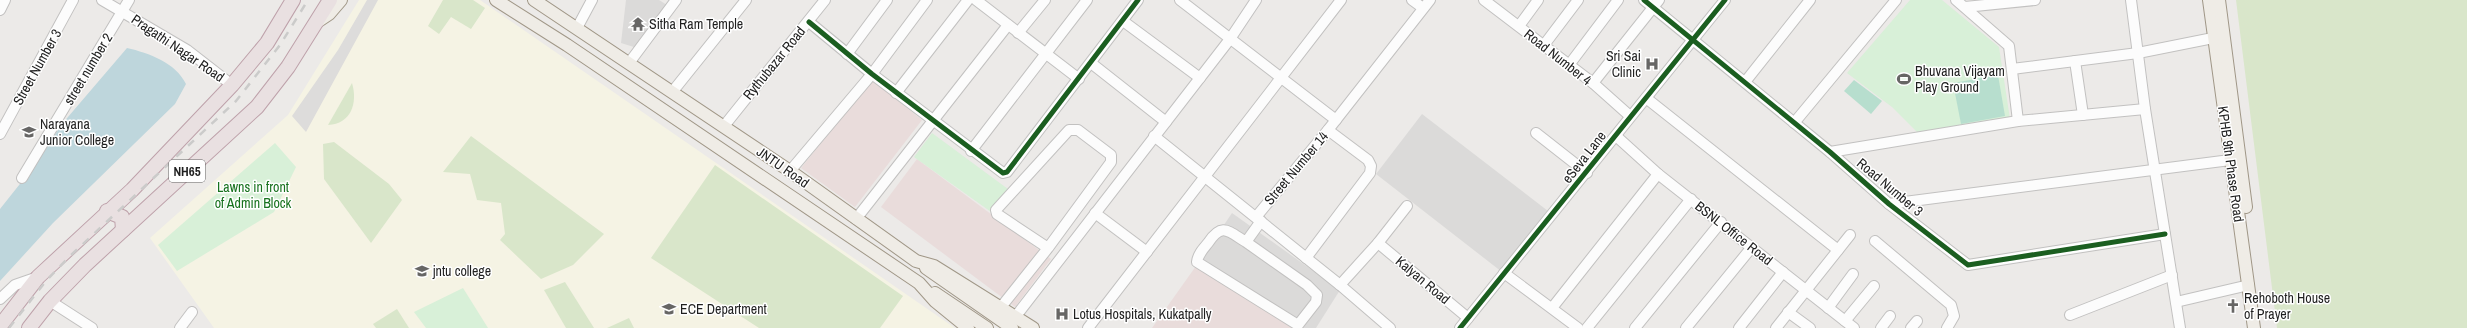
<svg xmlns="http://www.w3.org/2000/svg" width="2467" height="328" viewBox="0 0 2467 328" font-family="'Archivo Narrow',sans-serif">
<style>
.residential{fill:#dbdad9}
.commercial{fill:#e9dcdb}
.education{fill:#f5f3e4}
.grass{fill:#d9e6ca}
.park{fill:#d8f0d8}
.pitch{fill:#b7dece}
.parking{fill:#dddcdb}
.water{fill:#bed6dc}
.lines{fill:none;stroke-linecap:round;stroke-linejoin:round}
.minor-casing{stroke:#c2c1c0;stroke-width:12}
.major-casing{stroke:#a09787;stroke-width:14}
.highway-casing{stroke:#bea1aa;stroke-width:16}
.minor{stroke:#fcfcfc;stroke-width:10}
.major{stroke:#efece6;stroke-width:12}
.highway{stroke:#e9e0e1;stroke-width:14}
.rail{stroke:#cbcbca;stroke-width:2.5;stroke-dasharray:8 8;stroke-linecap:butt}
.cycleway-casing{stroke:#fff;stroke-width:8}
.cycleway{stroke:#1b5e20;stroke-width:5}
.labels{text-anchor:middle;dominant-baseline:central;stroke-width:3;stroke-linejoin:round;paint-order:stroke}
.shield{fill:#fff;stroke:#626262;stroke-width:1}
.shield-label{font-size:13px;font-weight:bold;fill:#1f1f1f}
.poi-label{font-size:14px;fill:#1f1f1f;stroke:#fff;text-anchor:start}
.street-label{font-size:14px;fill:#1f1f1f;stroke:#fff}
.park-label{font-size:14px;fill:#17721e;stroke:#fff}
</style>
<rect width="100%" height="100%" fill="#eceae8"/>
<g class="residential">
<path d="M626 0H659L667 5 637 48 621 43Z"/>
<path d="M1422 114 1548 211 1502 272 1376 174Z"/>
<path d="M1232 213 1340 290 1316 328H1298L1201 259Z"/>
</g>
<g class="commercial">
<path d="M872 80 922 120 855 207 801 168Z"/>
<path d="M917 159 1051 259 1015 307 881 207Z"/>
<path d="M1201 259 1298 328H1152Z"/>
</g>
<path class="education" d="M359 0H480L955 328H214L150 238 288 115Z"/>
<g class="grass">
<path d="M443 0H473L485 8 471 29 451 17 439 34 428 26Z"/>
<path d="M2236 0H2467V328H2277Z"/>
<path d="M352 83C358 103 351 124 328 125Z"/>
<path d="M471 136 604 234 573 265 541 279 500 240 505 234 501 203 477 200 470 174 443 172Z"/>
<path d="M334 142 389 184 402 200 371 243 324 179 323 144Z"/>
<path d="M715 165 903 296 880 328H759L651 258Z"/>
<path d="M565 282 594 328H566L544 290Z"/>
<path d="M397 309 409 328H376L373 324Z"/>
<path d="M629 318 634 328H607Z"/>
</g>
<g class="park">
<path d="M1910 0H1942L1999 47 2010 119 1919 134 1892 107 1847 73Z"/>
<path d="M932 133 1012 192 994 214 914 157Z"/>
<path d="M275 143 296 167 274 212 177 271 158 245Z"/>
<path d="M463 288 488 328H426L414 312Z"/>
</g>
<g class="pitch">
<path d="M1998 75 2005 116 1961 124 1953 83Z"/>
<path d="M1854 80 1882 101 1871 114 1844 91Z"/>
</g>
<path class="parking" d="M367 0H378L306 132 292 116 338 50Z"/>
<path class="water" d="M127 48C149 53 176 63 186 84L175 104 53 223 0 281V209L31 170 62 124Z"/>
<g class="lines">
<defs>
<g id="minor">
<path d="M102 0 187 50 232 85"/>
<path d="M976 0 1079 79"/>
<path d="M1180 0 1336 120"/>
<path d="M1412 0 1423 8"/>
<path d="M1484 0 1593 83 1630 116"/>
<path d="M1644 0 1830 152 1889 204 1968 265 2165 234"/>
<path d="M1956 0 2009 46 2018 121"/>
<path d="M2131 0 2145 109 2180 328"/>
<path d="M1965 7 2035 0"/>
<path d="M0 10 5 0"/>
<path d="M1123 21 1200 78"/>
<path d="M809 22 872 74 1003 173 1007 172 1138 0"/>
<path d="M1519 26 1538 0"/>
<path d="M577 28 592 0"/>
<path d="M1018 33 1045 0"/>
<path d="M1544 45 1578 0"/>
<path d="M847 54 887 0"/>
<path d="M2075 61 2083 115"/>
<path d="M629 63 676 0"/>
<path d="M1091 63 1166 122"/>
<path d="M1569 65 1618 0"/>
<path d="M2012 69 2138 53 2213 38"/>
<path d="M1745 82 1810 0"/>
<path d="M1593 83 1659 0"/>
<path d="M673 91 746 0"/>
<path d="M896 93 968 0"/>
<path d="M1646 98 1838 250"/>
<path d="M1794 123 1896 0"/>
<path d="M724 126 825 0"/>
<path d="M1536 133 1587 173"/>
<path d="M0 134 73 0"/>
<path d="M1154 136 1340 285 1390 328"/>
<path d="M1616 136 1658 174 1854 328"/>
<path d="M971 151 1087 0"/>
<path d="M1830 152 2018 121 2145 109"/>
<path d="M790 171 872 74 927 0"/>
<path d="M22 178 129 0"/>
<path d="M1889 204 2238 159"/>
<path d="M1095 213 1147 252"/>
<path d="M1256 217 1328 130 1430 0"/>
<path d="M856 219 1008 25"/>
<path d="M1875 241 1951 305 1954 316 1947 328"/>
<path d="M1246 242C1228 231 1222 222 1208 243 1203 249 1198 254 1197 262L1298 325 1316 302 1317 295 1307 285 1246 242 1261 221"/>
<path d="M1378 243 1468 318"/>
<path d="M1306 258 1370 173 1371 166 1368 160 1328 130"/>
<path d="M1504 273 1578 328"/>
<path d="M1340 285 1378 243 1407 206"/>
<path d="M0 299 15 285 38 277"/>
<path d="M50 301 92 328"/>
<path d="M2176 302 2249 285"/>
<path d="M1001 307 1048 248 1111 162V155L1078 130H1069L996 210 997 214 1048 248"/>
<path d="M1552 308 1658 174"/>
<path d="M1828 308 1853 274"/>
<path d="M1788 312 1810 328"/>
<path d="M2070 315 2172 275"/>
<path d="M1016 316 1230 39 1256 0"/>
<path d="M1845 321 1874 286"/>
<path d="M180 328 192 312"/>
<path d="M1088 328 1341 0"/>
<path d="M1460 328 1725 0"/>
<path d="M1587 328 1691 199"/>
<path d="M1635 328 1721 222"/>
<path d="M1686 328 1752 247"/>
<path d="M1739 328 1783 272"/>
<path d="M1776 328 1850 235"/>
<path d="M1881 328 1890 316"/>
<path d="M1911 328 1917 321"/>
</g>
<g id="major">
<path d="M496 0 567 45 919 283 935 301 968 328"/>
<path d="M534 0 790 171 916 261 934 266 1033 328"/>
<path d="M2209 0 2254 328"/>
<path d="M2219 0 2246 207"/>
<path d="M317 22 329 14 341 0"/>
<path d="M926 268 1012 328"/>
<path d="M935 293 987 328"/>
</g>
<g id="highway">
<path d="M107 211 122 217 123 230"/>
<path d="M0 326 38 277 132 190 232 85 267 43 293 0"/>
<path d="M29 328 50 301 85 265 257 107 288 67 330 0"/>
</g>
</defs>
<use href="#minor" class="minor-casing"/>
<use href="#major" class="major-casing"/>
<use href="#highway" class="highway-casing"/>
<use href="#minor" class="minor"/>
<use href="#major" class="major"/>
<use href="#highway" class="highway"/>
<path class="rail" d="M9 328 46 281 69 257 236 101 280 45 308 0"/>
<defs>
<g id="cycleway">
<path d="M1644 0 1830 152 1889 204 1968 265 2165 234"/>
<path d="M809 22 872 74 1003 173 1007 172 1138 0"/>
<path d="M1460 328 1725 0"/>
</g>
</defs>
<use href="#cycleway" class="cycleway-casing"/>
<use href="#cycleway" class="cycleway"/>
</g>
<defs>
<symbol id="temple-bare" viewBox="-9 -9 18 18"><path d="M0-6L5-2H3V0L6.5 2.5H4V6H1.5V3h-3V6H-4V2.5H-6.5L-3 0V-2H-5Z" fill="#676665" stroke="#fff" stroke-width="2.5" paint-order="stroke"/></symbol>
<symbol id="hospital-bare" viewBox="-9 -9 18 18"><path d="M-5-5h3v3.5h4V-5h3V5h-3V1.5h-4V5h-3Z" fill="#676665" stroke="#fff" stroke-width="2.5" paint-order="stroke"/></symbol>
<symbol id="stadium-bare" viewBox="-9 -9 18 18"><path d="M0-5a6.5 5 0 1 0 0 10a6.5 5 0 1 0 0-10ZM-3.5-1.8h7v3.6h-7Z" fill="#676665" stroke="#fff" stroke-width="2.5" paint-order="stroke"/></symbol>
<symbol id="university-bare" viewBox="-9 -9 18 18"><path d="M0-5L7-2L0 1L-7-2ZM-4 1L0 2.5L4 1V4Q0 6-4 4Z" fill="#676665" stroke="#fff" stroke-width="2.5" paint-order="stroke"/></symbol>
<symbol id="church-bare" viewBox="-9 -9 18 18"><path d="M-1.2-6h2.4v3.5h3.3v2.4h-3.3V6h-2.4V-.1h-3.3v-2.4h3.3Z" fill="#676665" stroke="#fff" stroke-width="2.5" paint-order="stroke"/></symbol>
</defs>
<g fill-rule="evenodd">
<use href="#temple-bare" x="628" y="14" width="20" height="20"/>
<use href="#hospital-bare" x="1642" y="54" width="20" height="20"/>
<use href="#stadium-bare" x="1894" y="69" width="20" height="20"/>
<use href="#university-bare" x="19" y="122" width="20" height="20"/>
<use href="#university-bare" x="412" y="261" width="20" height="20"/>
<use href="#church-bare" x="2223" y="296" width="20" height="20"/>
<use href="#university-bare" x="659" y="299" width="20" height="20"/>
<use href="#hospital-bare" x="1052" y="304" width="20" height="20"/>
</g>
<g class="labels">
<rect class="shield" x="169" y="160" width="36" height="22" rx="3"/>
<g class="shield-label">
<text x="187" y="171">NH65</text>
</g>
<g class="poi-label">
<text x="649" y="24">Sitha Ram Temple</text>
<text x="1641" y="56" text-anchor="end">Sri Sai<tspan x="1641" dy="16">Clinic</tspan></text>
<text x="1915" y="71">Bhuvana Vijayam<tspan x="1915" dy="16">Play Ground</tspan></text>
<text x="40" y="124">Narayana<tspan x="40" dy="16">Junior College</tspan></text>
<text x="433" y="271">jntu college</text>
<text x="2244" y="298">Rehoboth House<tspan x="2244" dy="16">of Prayer</tspan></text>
<text x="680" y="309">ECE Department</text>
<text x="1073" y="314">Lotus Hospitals, Kukatpally</text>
</g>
<g class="street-label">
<text transform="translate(178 48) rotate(34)">Pragathi Nagar Road</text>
<text transform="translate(1558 57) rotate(38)">Road Number 4</text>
<text transform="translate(774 63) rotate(-51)">Rythubazar Road</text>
<text transform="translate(37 67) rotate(-61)">Street Number 3</text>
<text transform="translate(88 69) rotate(-59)">street number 2</text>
<text transform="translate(1584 157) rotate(-52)">eSeva Lane</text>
<text transform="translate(2231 164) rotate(82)">KPHB 9th Phase Road</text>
<text transform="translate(783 167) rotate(35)">JNTU Road</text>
<text transform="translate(1296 168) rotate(-50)">Street Number 14</text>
<text transform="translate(1890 187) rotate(40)">Road Number 3</text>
<text transform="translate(1734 233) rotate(38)">BSNL Office Road</text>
<text transform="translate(1423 280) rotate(40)">Kalyan Road</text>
</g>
<g class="park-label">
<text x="253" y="187">Lawns in front<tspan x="253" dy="16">of Admin Block</tspan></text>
</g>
</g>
</svg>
